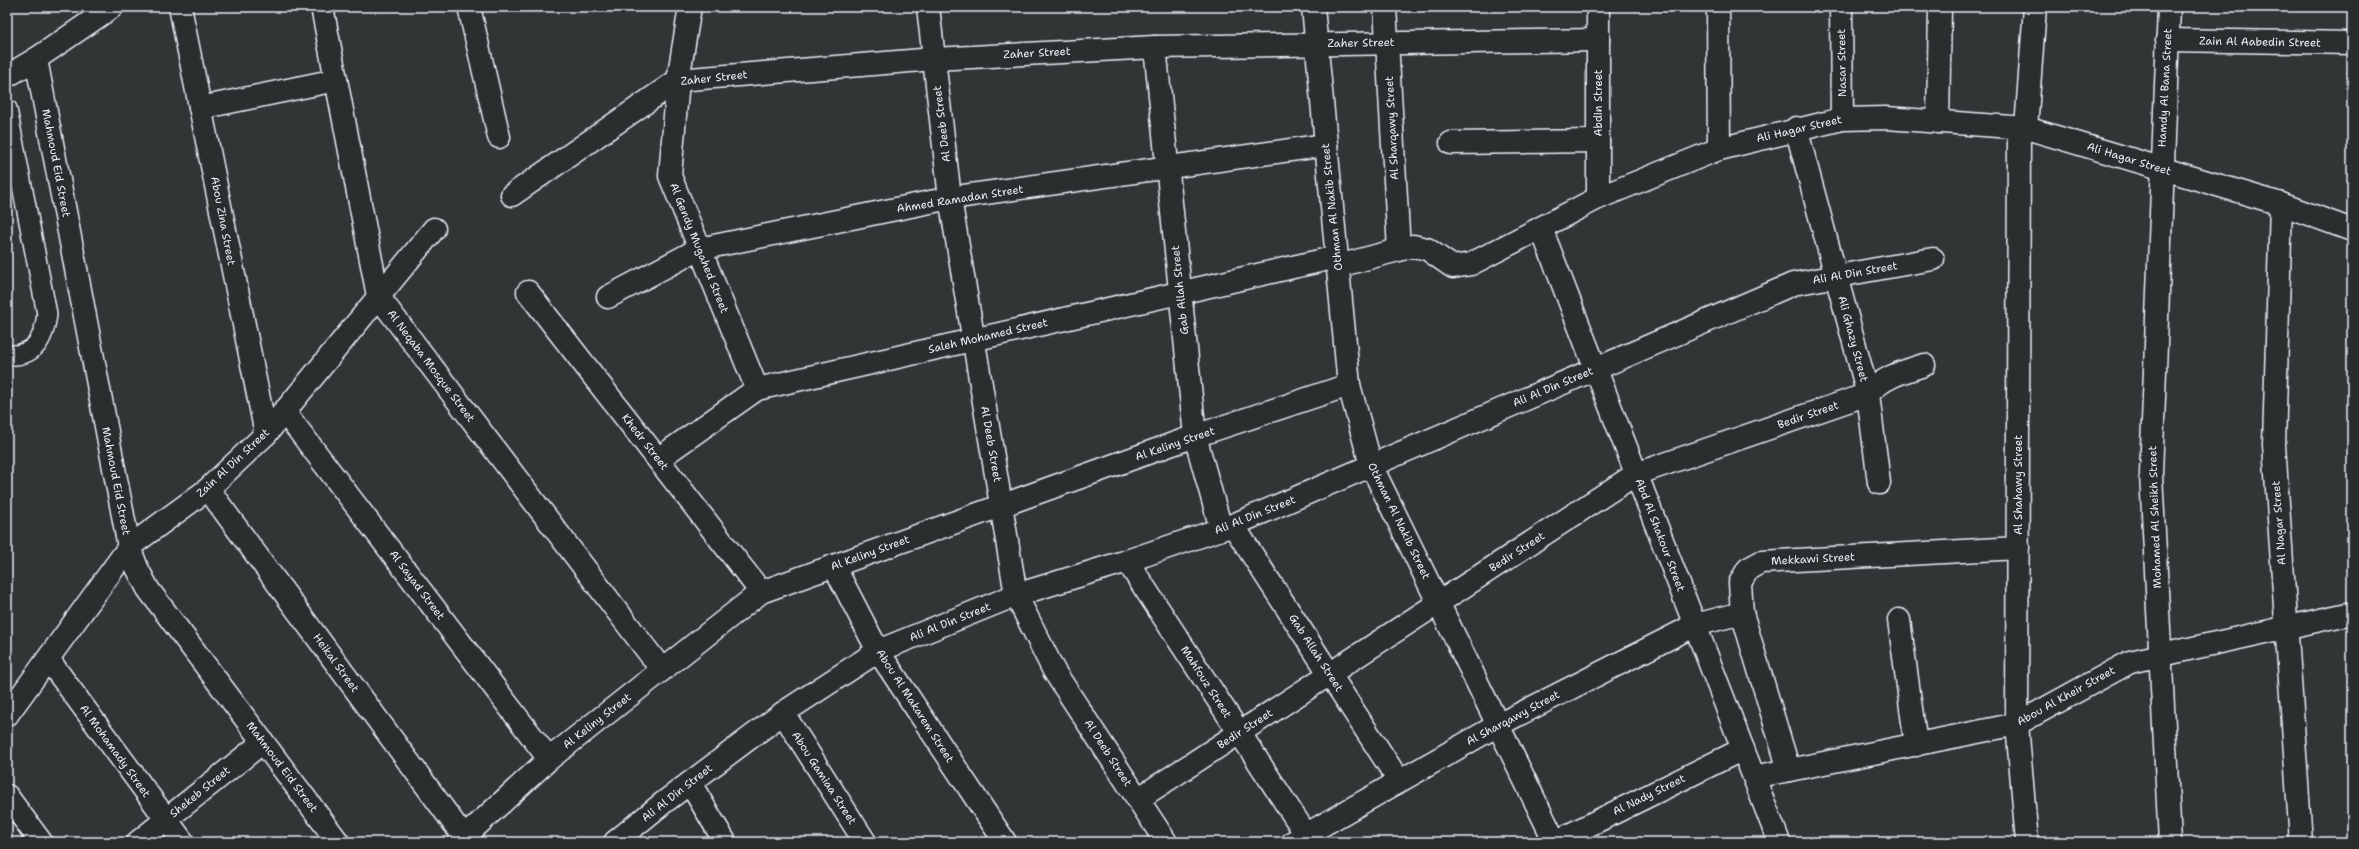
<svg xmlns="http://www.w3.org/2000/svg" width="2359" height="849" viewBox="0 0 2359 849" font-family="'Shantell Sans',sans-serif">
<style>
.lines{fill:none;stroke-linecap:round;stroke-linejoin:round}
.lane-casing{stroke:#e8f1f8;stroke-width:22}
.street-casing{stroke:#e8f1f8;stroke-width:25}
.secondary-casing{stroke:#e8f1f8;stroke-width:25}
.lane{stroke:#2a2d2e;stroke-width:19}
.street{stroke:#2a2d2e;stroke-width:22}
.secondary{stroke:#2a2d2e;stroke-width:22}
.labels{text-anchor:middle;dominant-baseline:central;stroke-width:4;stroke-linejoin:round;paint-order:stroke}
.street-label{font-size:11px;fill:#e8f1f8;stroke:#2a2d2e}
</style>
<rect width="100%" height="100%" fill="#323536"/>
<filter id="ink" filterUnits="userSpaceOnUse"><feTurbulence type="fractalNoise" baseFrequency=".025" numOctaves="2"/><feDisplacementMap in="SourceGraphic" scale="8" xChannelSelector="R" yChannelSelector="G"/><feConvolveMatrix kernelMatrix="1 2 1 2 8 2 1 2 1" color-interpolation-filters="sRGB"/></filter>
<g filter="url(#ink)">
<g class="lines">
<defs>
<path id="lane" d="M7 109 47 314C44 339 35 357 7 355"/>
<g id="street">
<path d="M180 7 266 434"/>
<path d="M322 7 378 296 662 670"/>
<path d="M469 7 499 137"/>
<path d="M690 7 678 80 670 176 757 389"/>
<path d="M928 7 950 198 1016 595 1054 671 1166 842"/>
<path d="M1313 7 1349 385 1371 465 1555 842"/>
<path d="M1385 7 1399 250"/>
<path d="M1598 7V198"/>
<path d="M1718 7 1719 149"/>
<path d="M1841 7 1842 119"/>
<path d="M2169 7 2151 474 2170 842"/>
<path d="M2167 40 2352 43"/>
<path d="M1155 47 1195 436 1221 529"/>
<path d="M36 59 129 547 137 568 148 589 338 842"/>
<path d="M200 108 336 80"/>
<path d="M1938 122 1940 7"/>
<path d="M1796 128 1868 394 1879 483"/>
<path d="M2019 128 2017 724 2027 842"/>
<path d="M2026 128 2035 7"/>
<path d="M1451 143 1598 141"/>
<path d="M512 195 678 80 934 59 1155 47 1598 40"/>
<path d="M2281 204 2274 445 2301 842"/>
<path d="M1541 228 1779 842"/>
<path d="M1338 266 1413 246 1427 249 1453 267 1471 264 1598 198 1719 149 1842 119 1886 118 2026 128 2281 204 2352 230"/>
<path d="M528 292 761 592"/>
<path d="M608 297 699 249 950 198 1326 145"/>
<path d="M284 411 549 759"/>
<path d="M658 459 757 389 1337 257"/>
<path d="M208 489 464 837"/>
<path d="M1233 525 1399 781"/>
<path d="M1127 561 1311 842"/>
<path d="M834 566 878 651 1005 842"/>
<path d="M1899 620 1916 745"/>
<path d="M48 659 183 842"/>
<path d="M783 713 865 842"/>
<path d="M7 715 129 547 208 489 266 434 434 229"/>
<path d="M1789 770 1742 613 1740 583 1748 569 1761 562 2018 548"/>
<path d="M1754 777 2017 724 2130 662 2352 613"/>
<path d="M690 783 725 842"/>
<path d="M7 796 41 842"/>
<path d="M1138 799 1636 474 1868 394C1883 377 1902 372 1924 365"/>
<path d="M138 842 263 742"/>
<path d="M459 842 549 759 761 592 1195 436 1349 385"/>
<path d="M615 842 663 803 783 713 878 651 1016 595 1127 561 1233 525 1793 284 1933 259"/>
<path d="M1293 842 1498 725 1695 625 1742 613"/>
<path d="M1555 842 1743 749"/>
</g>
<path id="secondary" d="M7 76 36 59 112 7"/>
</defs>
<use href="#lane" class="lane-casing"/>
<use href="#street" class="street-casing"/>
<use href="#secondary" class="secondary-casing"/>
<use href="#lane" class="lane"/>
<use href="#street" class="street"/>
<use href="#secondary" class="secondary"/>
</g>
</g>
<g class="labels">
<g class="street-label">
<text transform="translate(2260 42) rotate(1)">Zain Al Aabedin Street</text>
<text transform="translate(1361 43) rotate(-1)">Zaher Street</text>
<text transform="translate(1037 53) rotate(-3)">Zaher Street</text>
<text transform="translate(1842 63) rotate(-91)">Nasar Street</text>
<text transform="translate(714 78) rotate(-6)">Zaher Street</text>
<text transform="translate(2165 88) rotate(-87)">Hamdy Al Bana Street</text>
<text transform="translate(1598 103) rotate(-90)">Abdin Street</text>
<text transform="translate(942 124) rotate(-97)">Al Deeb Street</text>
<text transform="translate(1392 128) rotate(-93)">Al Sharqawy Street</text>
<text transform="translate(1799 129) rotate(-13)">Ali Hagar Street</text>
<text transform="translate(2129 159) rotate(17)">Ali Hagar Street</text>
<text transform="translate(56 163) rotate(79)">Mahmoud Eid Street</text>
<text transform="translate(960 199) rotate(-9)">Ahmed Ramadan Street</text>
<text transform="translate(1332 207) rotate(-96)">Othman Al Nakib Street</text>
<text transform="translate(223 221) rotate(79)">Abou Zina Street</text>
<text transform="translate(699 248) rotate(68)">Al Gendy Mugahed Street</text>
<text transform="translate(1855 273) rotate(-10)">Ali Al Din Street</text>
<text transform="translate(1180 290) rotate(-96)">Gab Allah Street</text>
<text transform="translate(988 336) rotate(-13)">Saleh Mohamed Street</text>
<text transform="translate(1853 339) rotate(75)">Ali Ghazy Street</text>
<text transform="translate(431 366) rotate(53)">Al Neqaba Mosque Street</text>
<text transform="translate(1553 387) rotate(-23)">Ali Al Din Street</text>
<text transform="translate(1808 415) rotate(-19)">Bedir Street</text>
<text transform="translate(645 442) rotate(52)">Khedr Street</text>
<text transform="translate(991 444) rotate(80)">Al Deeb Street</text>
<text transform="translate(1175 444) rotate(-19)">Al Keliny Street</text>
<text transform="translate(233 463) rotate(-43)">Zain Al Din Street</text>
<text transform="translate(116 481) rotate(79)">Mahmoud Eid Street</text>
<text transform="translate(2018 485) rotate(-90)">Al Shahawy Street</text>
<text transform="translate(1255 515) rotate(-22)">Ali Al Din Street</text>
<text transform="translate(2155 517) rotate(-92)">Mohamed Al Sheikh Street</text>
<text transform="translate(1399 521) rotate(64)">Othman Al Nakib Street</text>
<text transform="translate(2279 523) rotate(-94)">Al Nagar Street</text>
<text transform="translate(1660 535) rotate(69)">Abd Al Shakour Street</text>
<text transform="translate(1517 552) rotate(-33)">Bedir Street</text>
<text transform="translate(870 553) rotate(-20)">Al Keliny Street</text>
<text transform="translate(1813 559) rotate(-3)">Mekkawi Street</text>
<text transform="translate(417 585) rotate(53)">Al Sayad Street</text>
<text transform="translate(950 622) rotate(-22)">Ali Al Din Street</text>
<text transform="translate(1316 653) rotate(57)">Gab Allah Street</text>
<text transform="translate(336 663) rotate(54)">Heikal Street</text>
<text transform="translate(1206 682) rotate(57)">Mahfouz Street</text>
<text transform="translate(2066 696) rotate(-29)">Abou Al Kheir Street</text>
<text transform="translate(915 706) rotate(57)">Abou Al Makarem Street</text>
<text transform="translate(1513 718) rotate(-28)">Al Sharqawy Street</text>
<text transform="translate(597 721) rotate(-38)">Al Keliny Street</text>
<text transform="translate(1245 729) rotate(-33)">Bedir Street</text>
<text transform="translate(115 751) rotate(54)">Al Mohamady Street</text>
<text transform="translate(1108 753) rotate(57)">Al Deeb Street</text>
<text transform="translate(282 767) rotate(53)">Mahmoud Eid Street</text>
<text transform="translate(824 778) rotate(57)">Abou Gamiaa Street</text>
<text transform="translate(200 792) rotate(-39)">Shekeb Street</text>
<text transform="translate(677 793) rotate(-38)">Ali Al Din Street</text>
<text transform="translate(1649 795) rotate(-26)">Al Nady Street</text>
</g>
</g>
<rect width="2359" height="849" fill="none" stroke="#2a2d2e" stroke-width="24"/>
<rect x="12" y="12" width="2335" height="825" fill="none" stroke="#e8f1f8" stroke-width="1.5" filter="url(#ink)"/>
</svg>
